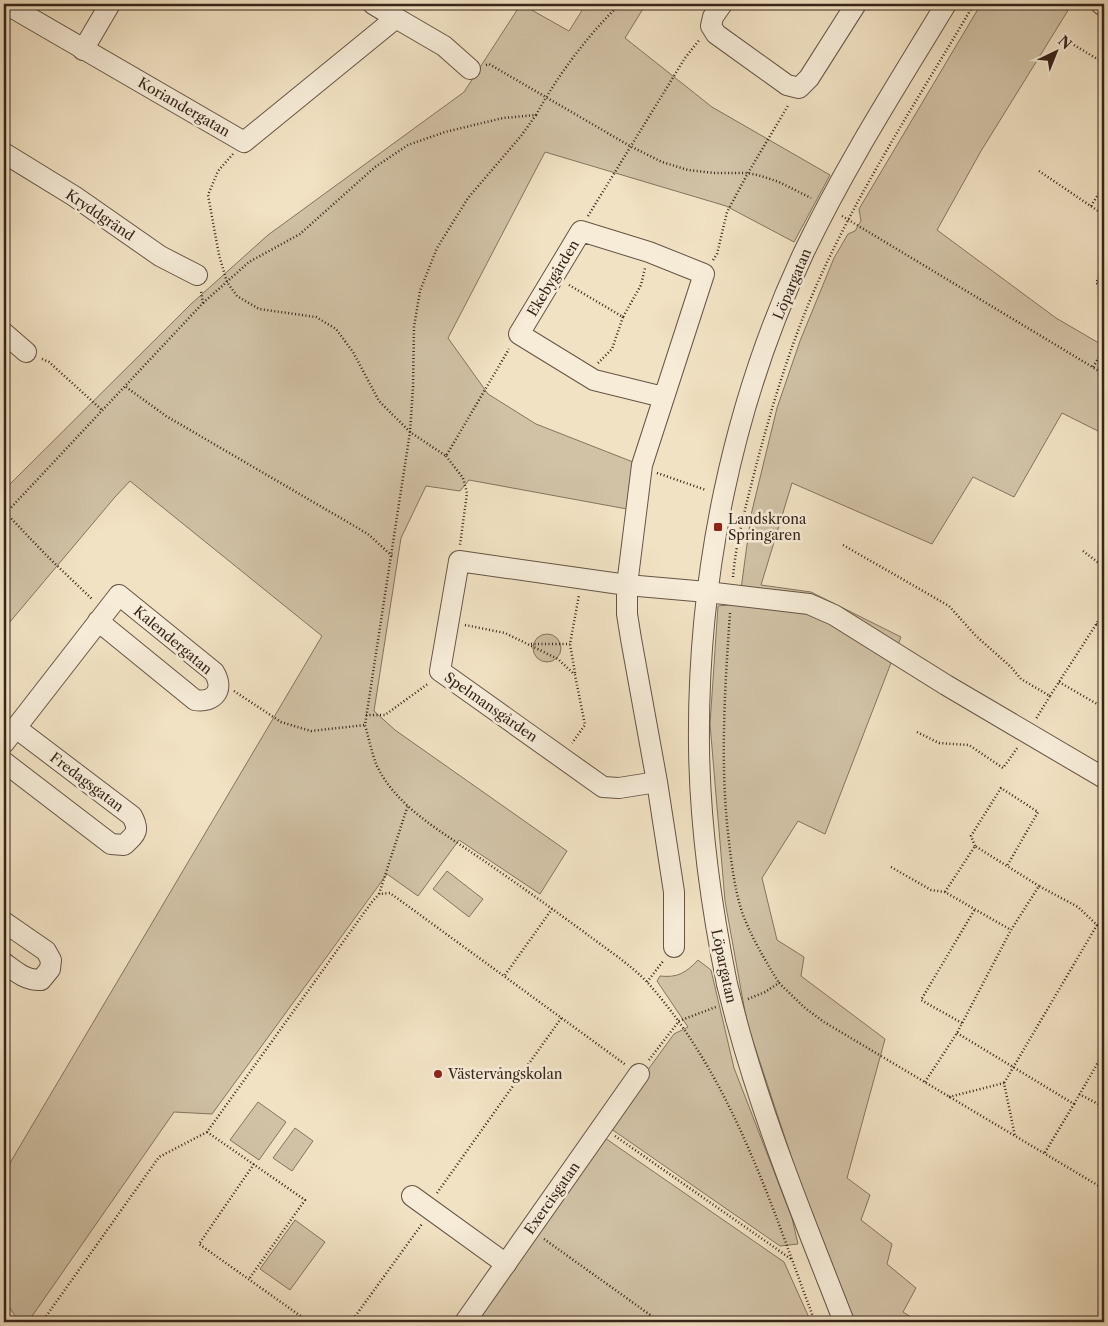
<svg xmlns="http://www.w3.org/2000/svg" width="1108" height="1326" viewBox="0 0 1108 1326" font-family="'Libre Caslon Text',serif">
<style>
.green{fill:#d1c2a6;stroke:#847460}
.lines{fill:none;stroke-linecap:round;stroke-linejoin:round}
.minor-casing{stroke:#665445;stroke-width:22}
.path{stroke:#37251b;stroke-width:2.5;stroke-dasharray:1 2.5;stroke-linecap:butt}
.minor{stroke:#f6ecd8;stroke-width:20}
.minor-bridge-casing{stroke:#665445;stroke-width:22;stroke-linecap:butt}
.minor-bridge{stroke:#f6ecd8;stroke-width:20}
.poi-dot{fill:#8f2418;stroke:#f6ecd8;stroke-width:2}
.labels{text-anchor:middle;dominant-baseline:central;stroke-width:5;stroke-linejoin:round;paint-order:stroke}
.street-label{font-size:14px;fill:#37251b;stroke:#f6ecd8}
.poi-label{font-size:14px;fill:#37251b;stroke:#f6ecd8;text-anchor:start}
</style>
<rect width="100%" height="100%" fill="#f1e2c3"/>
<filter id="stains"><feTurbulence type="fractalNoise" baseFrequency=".004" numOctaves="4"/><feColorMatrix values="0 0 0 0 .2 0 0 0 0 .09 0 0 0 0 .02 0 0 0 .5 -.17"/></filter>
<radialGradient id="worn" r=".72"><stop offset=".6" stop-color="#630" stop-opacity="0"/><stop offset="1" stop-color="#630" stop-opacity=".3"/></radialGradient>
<g class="green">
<path d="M521 4 569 31 586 4H646L625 38 712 107 830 175 794 242 726 206 545 152 448 338 488 394 536 424 633 462 627 509 469 480 460 491 426 486 401 538 374 711 395 730 567 851 540 894 459 840 418 896 387 874 212 1114 174 1112 28 1322H19L4 1299V1173L322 636 130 481 115 497 4 629V490L191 304 268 235 464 92Z"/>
<path d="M981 4H1072L981 151 937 230 1056 318 1104 346V434L1062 413 1014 497 973 477 932 544 792 483 761 585 811 592 901 637 825 834 798 821 762 878 777 940 804 957 801 976 885 1039 847 1178 870 1195 861 1220 892 1244 887 1264 916 1288 903 1312 919 1322H855L797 1174 747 1023 725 901 710 724 718 606 739 604 751 515 777 408 800 341 834 258 848 234 855 231 861 221 859 209Z"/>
<circle cx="547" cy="648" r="14"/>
<path d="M447 871 483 899 469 917 433 889Z"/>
<path d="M698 960 711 970 734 1068 792 1218 798 1244 780 1246 607 1126 674 1034 688 1027 657 981 660 976C677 978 686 973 698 960Z"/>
<path d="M258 1102 286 1122 259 1160 230 1140Z"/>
<path d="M295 1128 313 1141 292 1171 273 1158Z"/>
<path d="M605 1138 784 1262 811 1322H472Z"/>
<path d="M295 1220 325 1242 290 1290 260 1269Z"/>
</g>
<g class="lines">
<defs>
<g id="minor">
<path d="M6 4 244 142 396 18 444 46 470 69"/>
<path d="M373 4 396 18"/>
<path d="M722 4 713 17 711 26 716 34 787 85 799 88 809 78 856 4"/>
<path d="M1101 4 1104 6"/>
<path d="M83 50 110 4"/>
<path d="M4 153 74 196 160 256 197 275"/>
<path d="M4 333 26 352"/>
<path d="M663 397 594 380 519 334 581 231 649 252 704 274 642 465 627 585 707 592 809 604 834 615 946 685 1104 778"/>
<path d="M4 743 119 595 214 672C225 690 214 703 195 700L98 621"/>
<path d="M4 762 111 844 124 845C136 834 140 831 132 816L16 728"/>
<path d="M657 782 619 788 603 787 440 671 459 561 627 585V614L631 639 657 782 674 892V947"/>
<path d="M4 922 46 951 51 960 50 969 41 980C26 981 15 971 4 963"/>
<path d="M727 984C711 906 700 827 699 747 697 578 732 405 804 252 845 166 897 85 946 4"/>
<path d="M736 1019C764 1123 805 1222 844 1322"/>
<path d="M412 1196 506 1264"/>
<path d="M465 1322 639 1074"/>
</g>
</defs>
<use href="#minor" class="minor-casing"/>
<g class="path">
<path d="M1074 45 1104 63"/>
<path d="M486 65 489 64 630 146 662 162 688 170 714 173H748L761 176 779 182 811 198"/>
<path d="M536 115 521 136 468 198 437 248 420 291 414 327 413 387 410 432 365 725C369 739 372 754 377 766 396 806 439 830 474 854 512 880 550 907 588 935 608 950 631 965 648 983 733 1079 771 1205 815 1322"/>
<path d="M233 154 218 171 208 195 219 255 227 282 237 296 259 309 316 317 336 329 353 352 379 401 410 432 446 456 509 349"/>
<path d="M1039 171 1104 215"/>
<path d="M1091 206 1104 185"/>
<path d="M588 216 685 58 700 39"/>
<path d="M842 216 1104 374"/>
<path d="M713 260 717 254 727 212 748 173 789 104"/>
<path d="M1104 268 1096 283 1104 288"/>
<path d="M569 285 623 317 641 285 645 268"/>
<path d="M203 303 249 262 300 234 375 167 408 145 445 132 503 118 536 115C558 75 587 36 620 4"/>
<path d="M42 359 49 362 103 411"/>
<path d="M598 363 612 349 623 317"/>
<path d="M1093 367 1104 349"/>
<path d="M126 387 166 416 368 534 392 556"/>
<path d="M446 456 463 478 467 493 460 545"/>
<path d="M657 473 706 490"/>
<path d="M4 511 47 556 93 600"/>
<path d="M4 515 203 303 201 291"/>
<path d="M843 545 949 606 976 636 1011 667 1021 679 1050 696 1036 719"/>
<path d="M1083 551 1104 567"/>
<path d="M733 577C736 541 746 506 755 470 771 409 789 349 814 291 858 190 919 98 974 4"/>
<path d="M730 613C725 686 720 760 728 833 731 860 734 887 742 912 751 937 765 960 779 983"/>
<path d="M1096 624 1104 629"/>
<path d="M465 625 505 633 558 659 575 675 585 725 572 743"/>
<path d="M531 644H570"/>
<path d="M575 673 570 644 579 595"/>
<path d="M1059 682 1104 708"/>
<path d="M234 691 281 722 311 731 365 725"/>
<path d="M1050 696 1104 612"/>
<path d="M366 715H385L429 683"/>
<path d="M917 732 939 743 969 745 1003 768 1018 747"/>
<path d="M975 846 971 836 1001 788 1038 812 1007 866"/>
<path d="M891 867 931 890 945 892 1011 930 1039 886 1078 907 1097 925 1004 1083"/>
<path d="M945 892 975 846 1039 886"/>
<path d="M379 894 408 805"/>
<path d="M1097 925 1104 927"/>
<path d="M505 975 552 909"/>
<path d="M647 982 664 960"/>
<path d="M748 999 765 992 779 983 805 1008 824 1022 1104 1189"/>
<path d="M962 1023 921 1000 975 909"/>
<path d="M957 1033 1074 1104 1044 1154"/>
<path d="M649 1060 679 1021 716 1007"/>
<path d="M925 1082 957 1033 1011 930"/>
<path d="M1079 1094 1104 1107"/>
<path d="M949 1097 1004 1083 1015 1136"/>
<path d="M1074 1104 1104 1052"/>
<path d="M207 1132 305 1200 249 1279"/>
<path d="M615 1136 791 1259"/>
<path d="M254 1164 199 1244 309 1322"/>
<path d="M437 1193 562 1017"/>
<path d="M544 1239 660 1322"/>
<path d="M4 1313 10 1322"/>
<path d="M42 1322 159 1157 207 1132 371 903 379 894 390 893 626 1065"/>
<path d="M351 1322 422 1224"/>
</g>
<use href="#minor" class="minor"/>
<defs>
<path id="minor-bridge" d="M727 984 736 1019"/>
</defs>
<use href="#minor-bridge" class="minor-bridge-casing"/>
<use href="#minor-bridge" class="minor-bridge"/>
</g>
<g class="poi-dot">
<rect x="713" y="522" width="10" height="10" rx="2.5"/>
<circle cx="438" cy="1074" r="5"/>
</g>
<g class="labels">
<g class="street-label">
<text transform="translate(184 107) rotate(30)">Koriandergatan</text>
<text transform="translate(100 215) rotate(34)">Kryddgränd</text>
<text transform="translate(553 278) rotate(-59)">Ekebygården</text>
<text transform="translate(792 284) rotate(-67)">Löpargatan</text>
<text transform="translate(173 640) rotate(40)">Kalendergatan</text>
<text transform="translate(491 707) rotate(35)">Spelmansgården</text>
<text transform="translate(87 782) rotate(37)">Fredagsgatan</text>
<text transform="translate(724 966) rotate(78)">Löpargatan</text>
<text transform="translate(552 1198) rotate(-55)">Exercisgatan</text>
</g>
<g class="poi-label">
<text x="728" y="519">Landskrona<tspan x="728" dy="16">Springaren</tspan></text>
<text x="448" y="1074">Västervångskolan</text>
</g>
</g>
<rect width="1108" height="1326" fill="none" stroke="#f1e2c3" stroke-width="20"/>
<rect x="5" y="5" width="1098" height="1316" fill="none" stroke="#37251b" stroke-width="2.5"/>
<rect x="10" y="10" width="1088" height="1306" fill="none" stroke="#37251b"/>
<g transform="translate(1056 52) rotate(43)" stroke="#f6ecd8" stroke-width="4" paint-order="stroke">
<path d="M0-4L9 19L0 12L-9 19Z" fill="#37251b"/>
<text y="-8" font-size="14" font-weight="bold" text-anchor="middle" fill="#37251b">N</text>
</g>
<rect width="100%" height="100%" filter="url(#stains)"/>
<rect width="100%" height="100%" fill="url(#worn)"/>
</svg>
